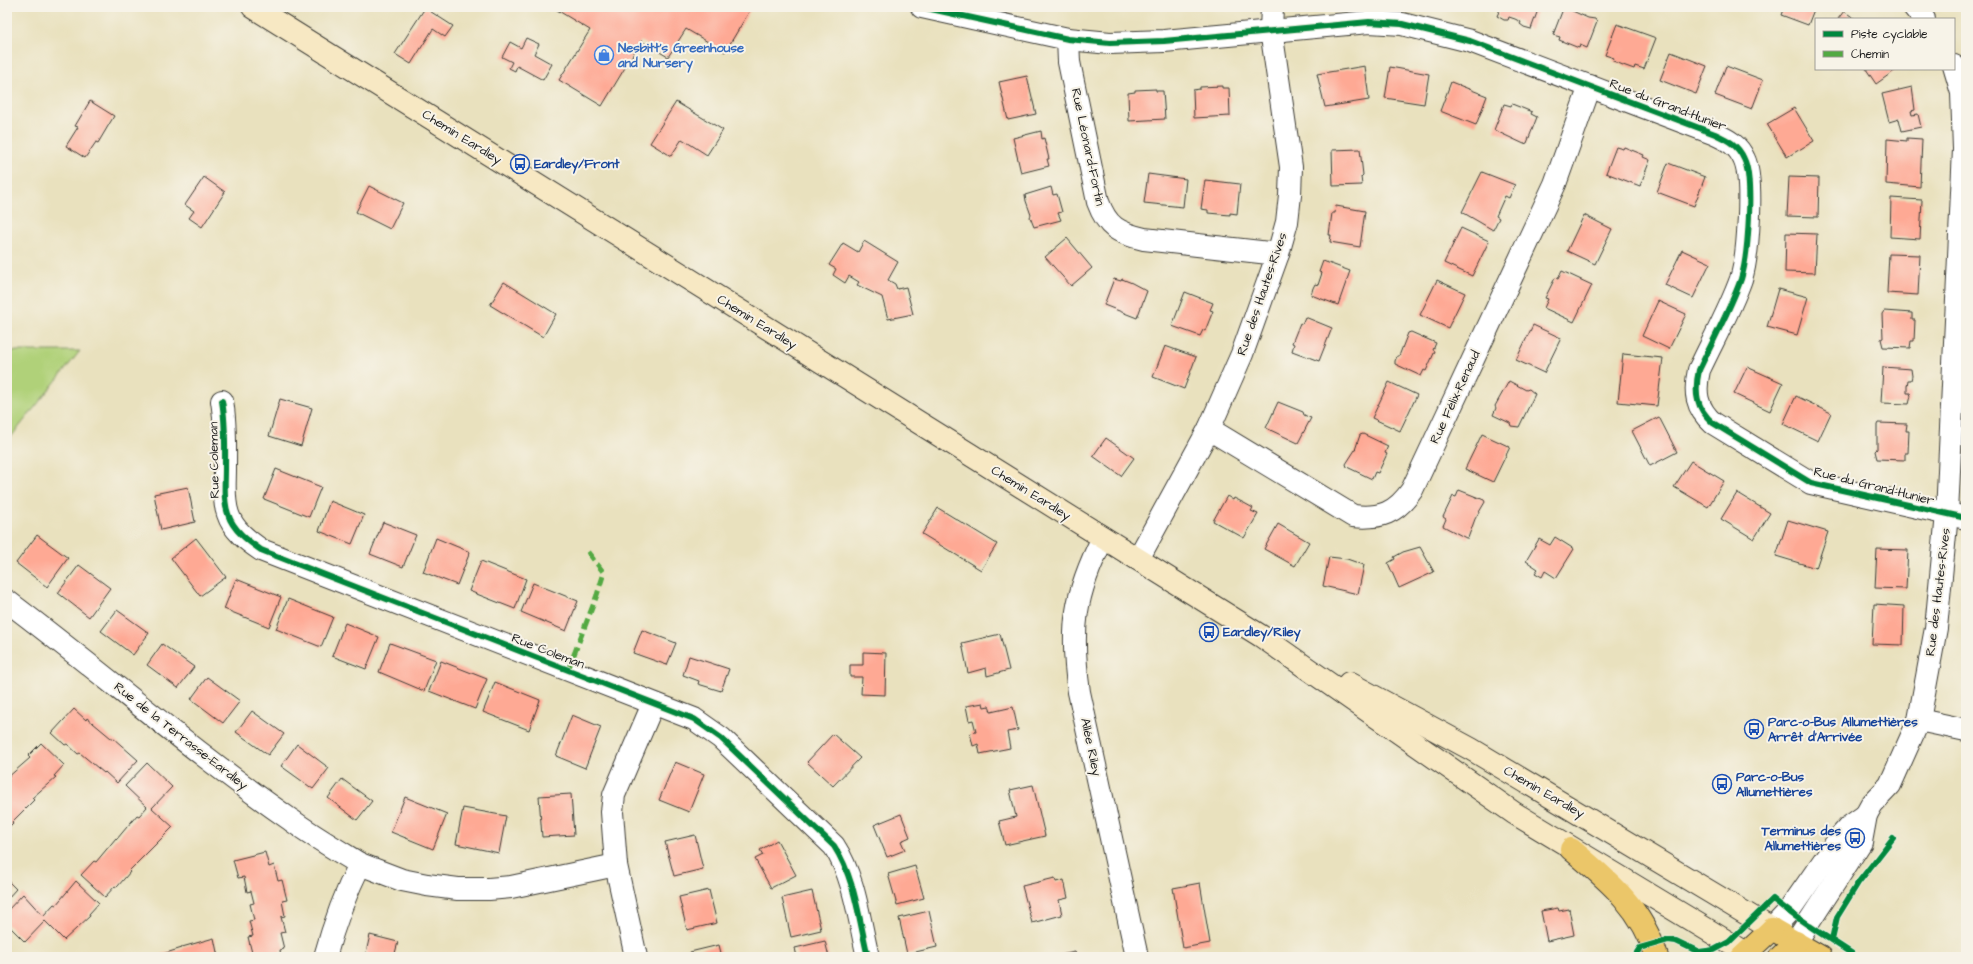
<svg xmlns="http://www.w3.org/2000/svg" width="1973" height="964" viewBox="0 0 1973 964" font-family="'Architects Daughter',sans-serif">
<style>
.green{fill:#b0d179;stroke:#66764a}
.building{fill:#fea994}
.lines{fill:none;stroke-linecap:round;stroke-linejoin:round}
.street-casing{stroke:#3b3a34;stroke-width:24}
.secondary-casing{stroke:#3b3a34;stroke-width:24}
.primary-casing{stroke:#3b3a34;stroke-width:24}
.highway-casing{stroke:#3b3a34;stroke-width:24}
.street{stroke:#fff;stroke-width:22}
.secondary{stroke:#f7e8c3;stroke-width:22}
.primary{stroke:#ebc669;stroke-width:22}
.highway{stroke:#ebc669;stroke-width:22}
.quiet{stroke:#52a943;stroke-width:5;stroke-dasharray:10 5;stroke-linecap:butt}
.cycleway-casing{stroke:#f7f3e8;stroke-width:8}
.cycleway{stroke:#00873e;stroke-width:6}
.labels{text-anchor:middle;dominant-baseline:central;stroke-width:4;stroke-linejoin:round;paint-order:stroke}
.shop-label{font-size:13px;font-weight:bold;fill:#366cbe;stroke:#f7f3e8;text-anchor:start}
.street-label{font-size:13px;fill:#1c1c1c;stroke:#f7f3e8}
.transit-label{font-size:13px;font-weight:bold;fill:#164399;stroke:#f7f3e8;text-anchor:start}
</style>
<rect width="100%" height="100%" fill="#f7f3e8"/>
<filter id="ink" filterUnits="userSpaceOnUse"><feTurbulence type="fractalNoise" baseFrequency=".025" numOctaves="2"/><feDisplacementMap in="SourceGraphic" scale="8" xChannelSelector="R" yChannelSelector="G"/><feConvolveMatrix kernelMatrix="1 2 1 2 8 2 1 2 1" color-interpolation-filters="sRGB"/></filter>
<filter id="wash" filterUnits="userSpaceOnUse"><feTurbulence type="fractalNoise" baseFrequency=".012" numOctaves="4" result="noise"/><feDisplacementMap in="SourceGraphic" scale="16" xChannelSelector="R" yChannelSelector="G"/><feGaussianBlur stdDeviation="0.9" result="paint"/><feColorMatrix in="noise" values="0 0 0 0 0 0 0 0 0 0 0 0 0 0 0 0 0 1.4 0 .05"/><feComposite in="paint" operator="in"/></filter>
<g filter="url(#wash)">
<rect width="100%" height="100%" fill="#e9e1be"/>
<path class="green" d="M7 351H80L7 442Z"/>
<g id="blocks">
<g class="building">
<path d="M552 7H752L725 52 686 29 668 57 641 41 602 106 559 80 590 30Z"/>
<path d="M1501 7H1539L1531 29 1524 27 1520 24 1521 22 1515 19 1509 17 1508 20H1504L1497 16Z"/>
<path d="M1784 7H1815L1808 25 1781 15Z"/>
<path d="M425 8 453 26 445 37 433 29 411 64 395 54Z"/>
<path d="M1566 8 1588 18 1595 19 1597 22 1587 48 1580 45 1579 48 1559 40 1560 37 1553 35 1563 9Z"/>
<path d="M1844 11 1855 19H1838Z"/>
<path d="M1617 24 1656 38 1644 69 1635 66 1634 69 1623 65 1613 61 1614 58 1605 55Z"/>
<path d="M526 38 539 44 534 54 552 64 543 80 517 66 515 71 509 68 512 62 502 57 510 42 521 48Z"/>
<path d="M1671 52 1707 66 1696 94 1660 80Z"/>
<path d="M1365 66 1369 100 1325 107 1317 74Z"/>
<path d="M1726 66 1763 80 1752 109 1715 95Z"/>
<path d="M1390 67 1429 74 1424 104 1385 98Z"/>
<path d="M1866 69H1897L1876 84Z"/>
<path d="M1027 76 1036 114 1008 120 999 82Z"/>
<path d="M1451 82 1487 96 1476 125 1440 111Z"/>
<path d="M1222 86V88H1229L1230 116 1194 118 1193 90 1200 89V87Z"/>
<path d="M1912 87 1915 110 1911 111 1912 115 1918 114 1921 127 1902 131 1899 119 1889 122 1882 94Z"/>
<path d="M1156 89V91H1163L1165 119 1129 121 1128 93 1135 92V90Z"/>
<path d="M90 101 114 116 98 143 96 142 85 158 66 146 78 127 75 126Z"/>
<path d="M676 102 723 130 707 155 682 139 671 156 650 143Z"/>
<path d="M1504 104 1511 106 1512 104 1532 112 1531 114 1537 117 1527 143 1524 144 1494 130Z"/>
<path d="M1794 108 1814 141 1787 157 1767 124Z"/>
<path d="M1041 131 1042 139 1044 138 1049 159H1047L1049 166 1021 173 1013 138Z"/>
<path d="M1907 138 1922 139 1920 187 1886 184 1887 139 1907 141Z"/>
<path d="M1616 147 1623 149 1624 147 1644 155 1643 157 1650 160 1640 186 1606 173Z"/>
<path d="M1360 149 1363 175 1361 177 1362 185 1333 186 1332 150Z"/>
<path d="M1668 163 1705 177 1694 206 1657 192Z"/>
<path d="M1482 172 1515 185 1509 198 1505 196 1496 216 1499 218 1493 230 1462 212Z"/>
<path d="M1148 174 1186 179 1183 207 1144 203Z"/>
<path d="M204 177 225 192 202 227 189 218 194 211 185 205Z"/>
<path d="M1789 177 1819 178 1818 217 1787 216Z"/>
<path d="M1205 180 1240 184 1237 214 1230 213V215L1208 213V210L1201 209Z"/>
<path d="M369 186 403 203 390 229 356 212Z"/>
<path d="M1051 187 1053 195 1057 194 1062 212 1058 213 1061 220 1034 227 1030 217 1031 215 1026 201 1025 195Z"/>
<path d="M1891 198 1922 200 1920 239 1890 237Z"/>
<path d="M1336 206 1365 211 1360 247 1330 242 1331 235H1329L1332 213H1335Z"/>
<path d="M1584 215 1612 229 1595 264 1567 251Z"/>
<path d="M1461 228 1489 241 1472 276 1444 263Z"/>
<path d="M1786 233 1817 234 1815 273 1785 272Z"/>
<path d="M1067 238 1092 268 1071 286 1045 257Z"/>
<path d="M864 241 898 262 888 280 895 284 897 289 906 287 913 314 888 319 882 297 857 285 859 282 849 276 845 283 833 275 836 269 829 265 843 243 858 252Z"/>
<path d="M1682 250 1710 263 1693 298 1665 285Z"/>
<path d="M1889 254 1920 255 1918 295 1887 293Z"/>
<path d="M1323 261 1350 271 1338 305 1311 295 1313 288 1315 284 1318 285 1322 273 1319 272Z"/>
<path d="M1562 271 1592 285 1574 322 1544 308 1548 299 1545 298 1555 278 1558 279Z"/>
<path d="M1114 279 1121 281 1122 279 1132 283 1147 291 1137 318 1104 305Z"/>
<path d="M1437 280 1465 293 1448 328 1420 315Z"/>
<path d="M504 282 556 314 543 337 490 305Z"/>
<path d="M1778 289 1808 297 1797 335 1767 327Z"/>
<path d="M1185 292 1213 303 1210 310 1213 311 1205 331 1203 330 1200 336 1172 326Z"/>
<path d="M1658 301 1686 314 1669 349 1642 336Z"/>
<path d="M1884 311 1912 313V320H1915L1914 341H1911L1910 348 1883 347 1881 339 1883 338 1882 314Z"/>
<path d="M1305 317 1332 328 1319 361 1292 351 1294 344 1292 343 1300 323 1302 324Z"/>
<path d="M1533 325 1561 338 1544 373 1516 360Z"/>
<path d="M1411 332 1436 343 1433 350 1435 351 1426 371 1424 370 1421 376 1395 364V361L1397 356H1399L1408 333Z"/>
<path d="M1165 346 1196 357 1184 389 1153 377Z"/>
<path d="M1623 354 1663 358 1657 406 1618 402Z"/>
<path d="M1747 367 1783 383 1770 411 1734 394Z"/>
<path d="M1883 367 1911 369 1912 376 1911 380H1908L1907 386V393H1910L1911 396 1909 404 1881 403Z"/>
<path d="M1509 381 1526 390 1529 389 1535 394 1519 427 1511 426 1510 423 1493 415 1496 408 1495 406Z"/>
<path d="M1389 382 1417 395 1400 431 1372 418Z"/>
<path d="M1796 396 1831 413 1818 441 1783 424Z"/>
<path d="M280 399 312 408 301 446 269 436Z"/>
<path d="M1278 402 1303 412 1304 415 1311 418 1298 443 1266 428Z"/>
<path d="M1659 417 1677 452 1650 466 1632 431Z"/>
<path d="M1878 423 1907 424 1906 431H1909L1908 453H1905V460L1877 459 1875 451 1877 449V425Z"/>
<path d="M1363 434 1388 446 1385 453 1387 454 1378 473 1375 472 1372 479 1347 467 1346 464 1355 450 1360 435Z"/>
<path d="M1482 434 1510 447 1493 482 1465 469Z"/>
<path d="M1106 438 1134 458 1121 476 1093 456Z"/>
<path d="M1691 461 1724 481 1708 507 1674 487Z"/>
<path d="M276 469 321 487 309 517 264 499Z"/>
<path d="M188 487 195 522 161 530 154 494Z"/>
<path d="M1459 490 1484 500 1485 502 1475 519 1468 538H1466L1443 526 1446 519 1443 517 1453 496 1456 497Z"/>
<path d="M1737 493 1770 513 1754 539 1721 519Z"/>
<path d="M1227 496 1233 500 1234 498 1244 503 1253 508 1251 511 1258 514 1244 538 1213 521Z"/>
<path d="M330 501 364 515 352 544 319 531Z"/>
<path d="M938 508 997 544 981 570 922 534Z"/>
<path d="M1788 520 1828 532 1816 568 1776 556Z"/>
<path d="M383 522 416 535 403 567 370 554Z"/>
<path d="M1278 524 1309 542 1295 566 1264 549Z"/>
<path d="M37 535 68 558 47 587 16 563Z"/>
<path d="M1555 537 1574 549 1556 578 1545 571 1542 577 1535 573 1538 569 1526 561 1539 539 1550 545Z"/>
<path d="M196 538 226 577 200 596 171 558Z"/>
<path d="M436 538 470 552 457 585 423 572Z"/>
<path d="M1420 547 1434 572 1399 588 1388 563 1395 559 1394 557 1403 552Z"/>
<path d="M1877 549 1908 550 1906 589 1875 588Z"/>
<path d="M1329 557 1347 559 1364 565 1358 594 1323 586Z"/>
<path d="M481 561 526 579 515 609 469 591Z"/>
<path d="M79 565 110 588 89 617 58 593Z"/>
<path d="M236 579 281 597 269 627 224 609Z"/>
<path d="M533 583 578 601 566 631 521 612Z"/>
<path d="M288 599 333 617 321 647 276 629Z"/>
<path d="M1874 604 1904 606 1903 645 1872 644Z"/>
<path d="M117 610 149 633 133 655 101 631Z"/>
<path d="M345 623 379 637 366 669 332 656Z"/>
<path d="M642 630 676 643 667 665 633 653Z"/>
<path d="M1000 634 1009 670 987 676 986 668 968 673 962 643Z"/>
<path d="M390 643 436 660 424 691 379 672Z"/>
<path d="M162 644 194 667 178 688 147 665Z"/>
<path d="M863 652 886 653 885 695 861 694 862 677H850V665H863Z"/>
<path d="M689 656 729 669 721 691 698 684 699 681 683 675Z"/>
<path d="M441 661 487 679 475 709 429 691Z"/>
<path d="M207 677 240 701 223 723 191 699Z"/>
<path d="M495 682 540 700 529 730 483 712Z"/>
<path d="M983 703 984 707 989 706 991 712 1013 707 1018 730 1007 732 1010 748 980 754 978 744 973 746 970 733 976 732 973 720 969 721 966 706Z"/>
<path d="M74 709 86 720 87 718 111 738H113L138 760 117 783 105 772 104 773 80 753 78 754 67 744 65 745 52 733Z"/>
<path d="M252 711 284 734 268 755 236 732Z"/>
<path d="M572 715 601 727 585 768 556 756Z"/>
<path d="M833 734 860 758 833 786 807 762Z"/>
<path d="M41 743 64 765 54 776 56 777 32 798 34 800 12 822 13 823 7 829V783L9 780 7 778 30 758 28 756Z"/>
<path d="M297 744 329 768 313 789 281 766Z"/>
<path d="M675 762 704 774 689 812 659 800Z"/>
<path d="M147 763 172 787 152 808 173 827 129 871 130 872 118 886 117 887 115 886 105 897 81 875 94 861 96 862 116 838 117 839 137 815 139 816 147 807 125 786Z"/>
<path d="M342 779 372 801 357 820 328 798Z"/>
<path d="M1033 785 1045 836 1005 845 999 821 1016 817 1010 790Z"/>
<path d="M571 794 574 835 542 837 539 796Z"/>
<path d="M405 797 447 814 433 849 391 832Z"/>
<path d="M463 808 506 816 499 853 456 844Z"/>
<path d="M901 814 910 837 901 841 905 850 887 857 874 825Z"/>
<path d="M695 835 703 869 674 876 665 842Z"/>
<path d="M777 840 796 875 771 888 755 859 763 855 760 850Z"/>
<path d="M265 852 269 867 274 865 278 881 282 880 287 900 282 901 285 916 281 917 285 932 280 933 284 949 280 950 281 957H249L248 953H252L248 937 253 936 249 921 254 920 250 904 254 903 251 891 247 892 244 877 238 878 233 860Z"/>
<path d="M915 866 924 898 897 905 888 874Z"/>
<path d="M1055 878 1056 882 1064 880 1068 898 1059 900 1062 915 1032 923 1022 886Z"/>
<path d="M7 880 16 889 7 899Z"/>
<path d="M76 881 99 903 89 914 90 916 64 940 45 921 25 942 7 924V911L23 894 43 916 54 904 56 905Z"/>
<path d="M1200 883 1210 943 1183 948 1173 888Z"/>
<path d="M709 890 717 923 687 930 679 897Z"/>
<path d="M812 891 821 930 791 937 782 898Z"/>
<path d="M1558 908 1559 911 1569 909 1574 935 1547 941 1541 911Z"/>
<path d="M929 911 937 947 907 954 899 918Z"/>
<path d="M370 935 398 942 394 957H365Z"/>
<path d="M214 938 218 957H153L182 948V947Z"/>
<path d="M825 941 829 957H797L795 948Z"/>
<path d="M719 945 722 957H691L690 952Z"/>
<path d="M1075 952 1077 957H1057L1056 956Z"/>
</g>
</g>
</g>
<g filter="url(#ink)">
<use href="#blocks" fill-opacity="0" stroke="#3b3a34" stroke-width="1"/>
<g class="lines">
<defs>
<g id="street">
<path d="M922 7 1068 39 1110 43 1164 41 1369 22 1402 24 1470 41 1715 134C1728 140 1738 145 1744 159 1754 179 1748 257 1741 279 1730 310 1713 340 1699 370 1694 392 1696 408 1713 423L1811 483 1966 518"/>
<path d="M1914 7 1924 19"/>
<path d="M1068 39 1069 62 1098 202C1107 227 1118 233 1144 239L1278 254"/>
<path d="M222 401C226 424 225 446 225 469 225 484 223 500 228 514 233 530 248 541 261 550L694 719 721 738 834 846C855 878 859 920 868 957"/>
<path d="M1209 429 1353 516C1381 519 1396 513 1412 490L1555 184 1590 86"/>
<path d="M1103 538C1074 595 1070 629 1079 692L1137 957"/>
<path d="M1138 559 1209 429 1242 354 1278 254 1287 222 1290 195 1291 167 1271 30 1272 7"/>
<path d="M7 601C103 673 193 752 291 820 313 836 337 850 360 864 345 894 334 924 325 957"/>
<path d="M1919 720 1966 730"/>
<path d="M360 864 402 880 427 885 458 889H489L511 887 616 865"/>
<path d="M1772 929 1788 912 1841 836 1849 827 1866 815"/>
<path d="M1796 942 1861 842 1866 815 1872 804 1890 785 1919 720 1936 628 1947 514 1964 149 1962 93 1954 66"/>
<path d="M636 957 616 865 612 812 614 795 653 704"/>
</g>
<g id="secondary">
<path d="M253 7 1261 636 1514 813 1746 953"/>
<path d="M1349 683 1471 749 1772 929"/>
</g>
<path id="primary" d="M1772 929 1821 957"/>
<g id="highway">
<path d="M1571 849C1609 881 1642 908 1657 957"/>
<path d="M1742 957 1772 929"/>
<path d="M1780 957 1796 942"/>
</g>
</defs>
<use href="#street" class="street-casing"/>
<use href="#secondary" class="secondary-casing"/>
<use href="#primary" class="primary-casing"/>
<use href="#highway" class="highway-casing"/>
<use href="#street" class="street"/>
<use href="#secondary" class="secondary"/>
<use href="#primary" class="primary"/>
<use href="#highway" class="highway"/>
<path class="quiet" d="M568 670 597 595 604 573 587 551"/>
<defs>
<g id="cycleway">
<path d="M922 7 1068 39 1110 43 1164 41 1369 22 1402 24 1470 41 1715 134C1728 140 1738 145 1744 159 1754 179 1748 257 1741 279 1730 310 1713 340 1699 370 1694 392 1696 408 1713 423L1811 483 1966 518"/>
<path d="M222 401C226 424 225 446 225 469 225 484 223 500 228 514 233 530 248 541 261 550L694 719 721 738 834 846C855 878 859 920 868 957"/>
<path d="M1832 939 1837 917 1858 883 1893 838"/>
<path d="M1634 957 1640 948 1668 940 1676 941 1699 952 1714 950 1729 942 1773 899C1799 921 1829 938 1857 957"/>
</g>
</defs>
<use href="#cycleway" class="cycleway-casing"/>
<use href="#cycleway" class="cycleway"/>
</g>
</g>
<defs>
<symbol id="shop-ring" viewBox="-11 -11 22 22"><circle r="9.5" fill="#f7f3e8" stroke="#3f7fe0" stroke-width="1.5"/><path d="M-5-2.5h2.3a2.7 3.5 0 0 1 5.4 0H5L5.5 6h-11ZM-1.5-2.5h3a1.5 2.3 0 0 0-3 0Z" fill="#3f7fe0"/></symbol>
<symbol id="bus-ring" viewBox="-11 -11 22 22"><circle r="9.5" fill="#f7f3e8" stroke="#1a4fb4" stroke-width="1.5"/><path d="M-5-6H5V4H4V6H2V4H-2V6H-4V4H-5ZM-3.5-4V0h7V-4ZM-3.5 1.2v1.5H-2V1.2ZM2 1.2v1.5H3.5V1.2Z" fill="#1a4fb4"/></symbol>
</defs>
<g fill-rule="evenodd">
<use href="#shop-ring" x="593" y="44" width="22" height="22"/>
<use href="#bus-ring" x="509" y="153" width="22" height="22"/>
<use href="#bus-ring" x="1198" y="621" width="22" height="22"/>
<use href="#bus-ring" x="1743" y="718" width="22" height="22"/>
<use href="#bus-ring" x="1711" y="773" width="22" height="22"/>
<use href="#bus-ring" x="1844" y="827" width="22" height="22"/>
</g>
<g class="labels">
<g class="shop-label">
<text x="618" y="48">Nesbitt's Greenhouse<tspan x="618" dy="15">and Nursery</tspan></text>
</g>
<g class="street-label">
<text transform="translate(1668 105) rotate(21)">Rue du Grand-Hunier</text>
<text transform="translate(462 137) rotate(32)">Chemin Eardley</text>
<text transform="translate(1088 147) rotate(78)">Rue Léonard-Fortin</text>
<text transform="translate(1262 294) rotate(-71)">Rue des Hautes-Rives</text>
<text transform="translate(757 322) rotate(32)">Chemin Eardley</text>
<text transform="translate(1455 397) rotate(-65)">Rue Félix-Renaud</text>
<text transform="translate(214 460) rotate(-91)">Rue Coleman</text>
<text transform="translate(1874 486) rotate(14)">Rue du Grand-Hunier</text>
<text transform="translate(1031 493) rotate(32)">Chemin Eardley</text>
<text transform="translate(1938 592) rotate(-83)">Rue des Hautes-Rives</text>
<text transform="translate(548 651) rotate(21)">Rue Coleman</text>
<text transform="translate(181 736) rotate(38)">Rue de la Terrasse-Eardley</text>
<text transform="translate(1091 747) rotate(78)">Allée Riley</text>
<text transform="translate(1544 792) rotate(30)">Chemin Eardley</text>
</g>
<g class="transit-label">
<text x="534" y="164">Eardley/Front</text>
<text x="1223" y="632">Eardley/Riley</text>
<text x="1768" y="722">Parc-o-Bus Allumettières<tspan x="1768" dy="15">Arrêt d'Arrivée</tspan></text>
<text x="1736" y="777">Parc-o-Bus<tspan x="1736" dy="15">Allumettières</tspan></text>
<text x="1841" y="831" text-anchor="end">Terminus des<tspan x="1841" dy="15">Allumettières</tspan></text>
</g>
</g>
<rect width="1973" height="964" fill="none" stroke="#f7f3e8" stroke-width="24"/>
<rect x="1815" y="18" width="140" height="52" fill="#f7f3e8" stroke="#9f9d96"/>
<rect x="1823" y="31" width="20" height="6" fill="#00873e" stroke="#9f9d96"/>
<text x="1851" y="38" font-size="12" fill="#1c1c1c">Piste cyclable</text>
<rect x="1823" y="51" width="20" height="6" fill="#52a943" stroke="#9f9d96"/>
<text x="1851" y="58" font-size="12" fill="#1c1c1c">Chemin</text>
</svg>
